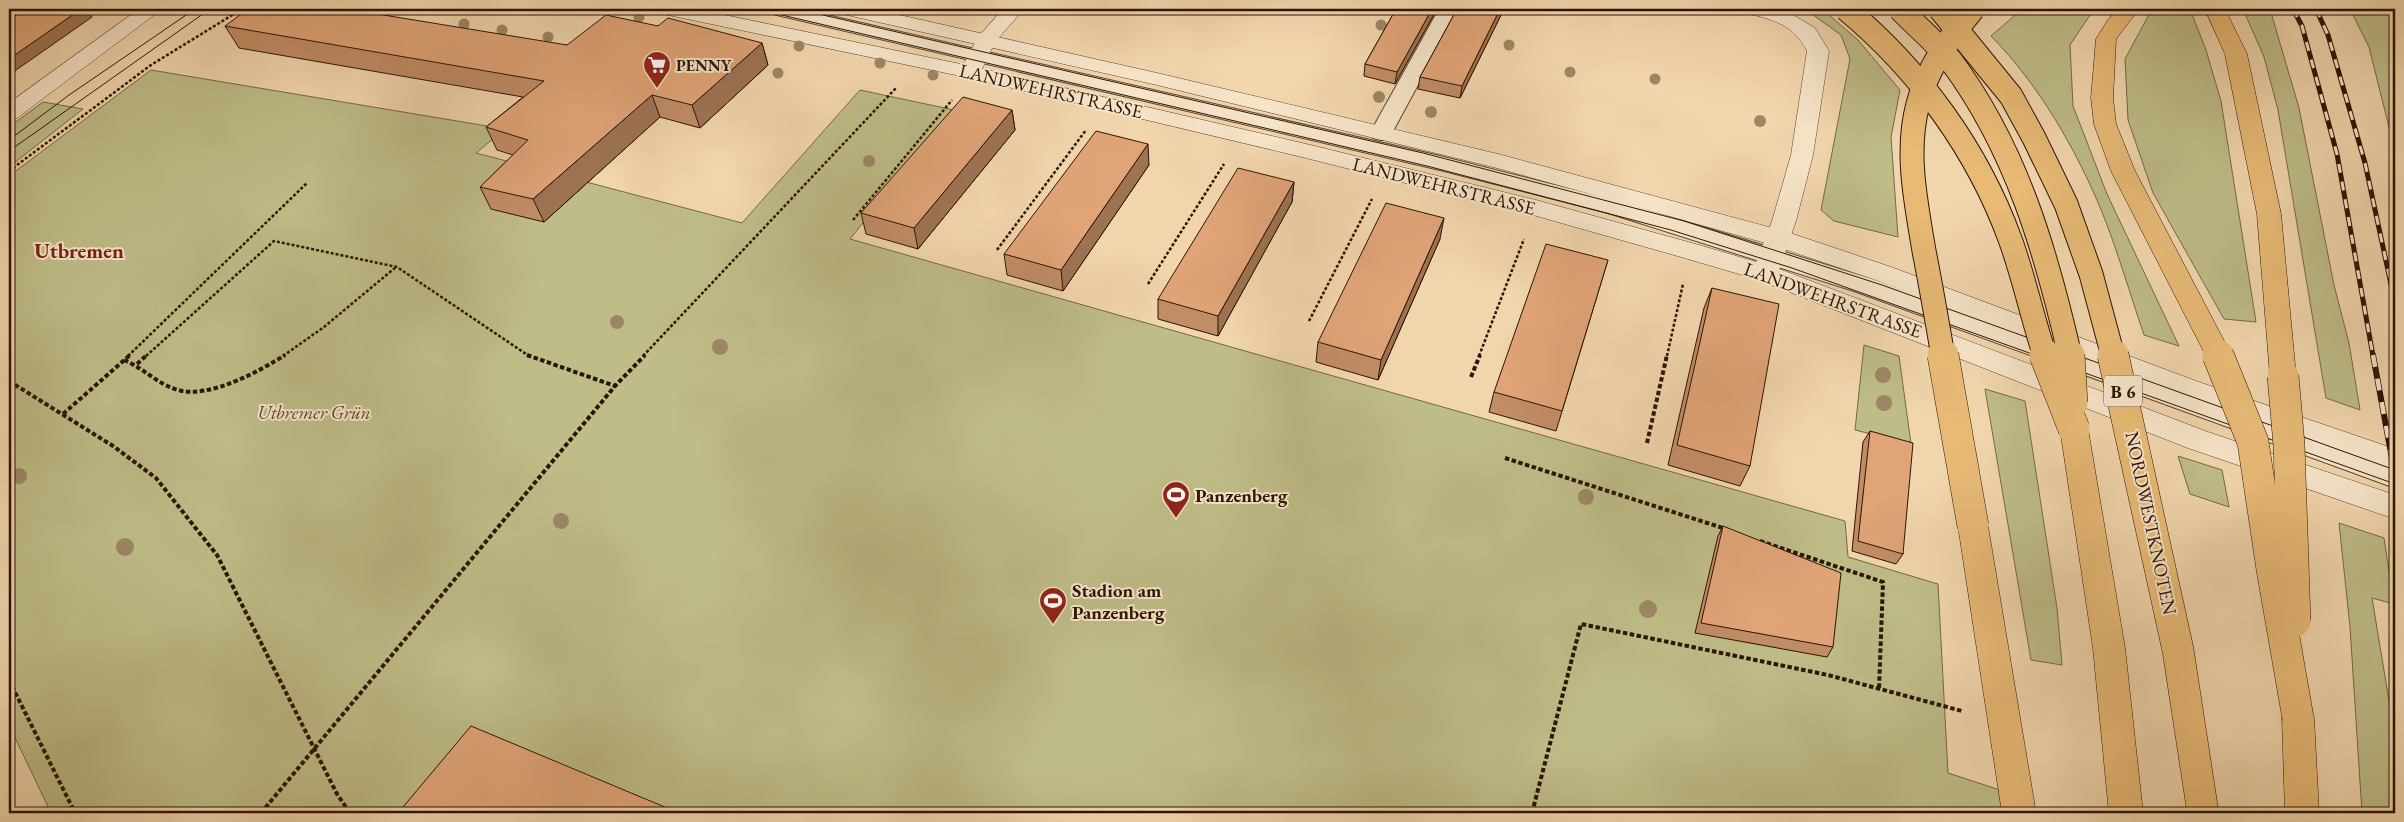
<svg xmlns="http://www.w3.org/2000/svg" width="2404" height="822" viewBox="0 0 2404 822" font-family="'EB Garamond',serif">
<style>
.green{fill:#bebc87;stroke:#756846}
.lines{fill:none;stroke-linecap:round;stroke-linejoin:round}
.service-casing{stroke:#5d442f;stroke-width:2}
.minor-casing{stroke:#5d442f;stroke-width:1}
.tertiary-casing{stroke:#5d442f;stroke-width:1}
.trunk-casing{stroke:#2c1405;stroke-width:1}
.path-far1{stroke:#2c1405;stroke-width:2.5;stroke-dasharray:3 2;stroke-linecap:butt}
.path{stroke:#2c1405;stroke-width:4;stroke-dasharray:4.5 2.5;stroke-linecap:butt}
.service{fill:#f6e4c9;fill-rule:evenodd}
.minor{fill:#f6e4c9;fill-rule:evenodd}
.tertiary{fill:#f6e4c9;fill-rule:evenodd}
.trunk{fill:#e8ba76;fill-rule:evenodd}
.tram{stroke:#2c1405;stroke-width:1}
.rail-far1-casing{stroke:#2c1405;stroke-width:5}
.rail-casing{stroke:#2c1405;stroke-width:6}
.rail-far1{stroke:#f6e4c9;stroke-width:3;stroke-dasharray:9;stroke-linecap:butt}
.rail{stroke:#f6e4c9;stroke-width:4.5;stroke-dasharray:12;stroke-linecap:butt}
.trunk-bridge-far1-casing{stroke:#2c1405;stroke-width:25;stroke-linecap:butt}
.trunk-bridge-casing{stroke:#2c1405;stroke-width:32;stroke-linecap:butt}
.trunk-bridge-far1{stroke:#e8ba76;stroke-width:23}
.trunk-bridge{stroke:#e8ba76;stroke-width:31}
.tree{fill:#9d8666}
.wall{fill:#c18d66;stroke:#2c1405}
.shaded-wall{fill:#9d7353;stroke:#2c1405}
.building{fill:#e0a477;stroke:#2c1405}
.labels{text-anchor:middle;dominant-baseline:central;stroke-width:4;stroke-linejoin:round;paint-order:stroke}
.far-poi-label{font-size:16px;font-weight:bold;fill:#2c1405;stroke:#f6e4c9;text-anchor:start}
.shield{fill:#f6e4c9;stroke:#695240;stroke-width:1}
.shield-label{font-size:18px;font-weight:bold;fill:#2c1405}
.street-label{font-size:19px;fill:#2c1405;stroke:#f6e4c9}
.park-label{font-size:19px;font-style:italic;fill:#58462c;stroke:#f6e4c9}
.poi-label{font-size:19px;font-weight:bold;fill:#2c1405;stroke:#f6e4c9;text-anchor:start}
.quarter-label{font-size:21px;font-weight:bold;fill:#7a1f14;stroke:#f6e4c9}
</style>
<rect width="100%" height="100%" fill="#f1d5ac"/>
<filter id="stains"><feTurbulence type="fractalNoise" baseFrequency=".004" numOctaves="4"/><feColorMatrix values="0 0 0 0 .2 0 0 0 0 .09 0 0 0 0 .02 0 0 0 .5 -.17"/></filter>
<radialGradient id="worn" r=".72"><stop offset=".6" stop-color="#630" stop-opacity="0"/><stop offset="1" stop-color="#630" stop-opacity=".3"/></radialGradient>
<g class="green">
<path d="M1805 9H1822L1858 40 1900 90 1891 137 1898 237 1834 221 1821 210 1850 59 1841 35Z"/>
<path d="M2022 9H2094L2070 45 2073 106 2107 194 2179 346 2144 335C2130 294 2118 252 2102 212 2076 149 2039 85 1991 36Z"/>
<path d="M2152 9H2190L2206 50 2221 101 2256 322 2224 319 2153 193 2128 120 2125 59Z"/>
<path d="M2243 9H2270L2299 108 2334 285 2349 343 2360 410 2326 398 2278 110 2264 57Z"/>
<path d="M2350 9H2395V151L2369 47Z"/>
<path d="M151 70 505 129 476 153 742 223 860 90 954 110 850 239 1845 521 1848 557 1938 584 1948 773 2000 790 2003 813H51L9 725V176Z"/>
<path d="M43 102 83 109 9 167V127Z"/>
<path d="M1864 345 1899 356 1911 444 1855 430Z"/>
<path d="M1985 389 2025 401 2057 608 2062 665 2031 660Z"/>
<path d="M2178 456 2222 470 2229 507 2190 494Z"/>
<path d="M2339 523 2384 538 2394 604 2372 598 2395 737V813H2362L2350 627Z"/>
</g>
<g class="lines">
<defs>
<g id="service">
<path d="M767 9H801L1440 156 1622 202 1872 279 2395 466V488L1854 291 1608 213 1440 170 777 15 770 13Z"/>
<path d="M1439 9H1459L1392 133 1389 138 1381 140 1373 138 1370 133Z"/>
</g>
<g id="minor">
<path d="M139 9H162L17 118 9 120V103Z"/>
<path d="M1003 9H1024L995 42 978 77 970 78 962 77 959 72 979 36Z"/>
<path d="M1743 9 1785 10 1815 28 1829 51 1813 155 1796 221 1778 273 1774 279 1765 282 1756 279 1752 273 1772 221 1791 155 1807 51C1793 24 1774 20 1746 13Z"/>
</g>
<g id="tertiary">
<path d="M658 9H696L970 66 1302 143 1536 200 1699 245 1774 267 2208 432 2395 495V519L2188 448 1756 279 1681 257 1533 215 1302 157 970 78 668 15 661 13Z"/>
<path d="M837 9H873L1157 73 1498 154 1787 232 1891 267 2196 381 2395 449V471L2176 395 1873 279 1769 244 1497 168 1157 85 847 15 840 13Z"/>
</g>
<g id="trunk">
<path d="M2118 9H2139L2116 39 2113 98 2116 124 2135 171 2231 354 2227 361 2218 364 2209 361 2205 354 2111 171 2094 124 2091 98 2096 39 2108 20Z"/>
<path d="M2205 9H2225L2247 54 2281 214 2296 376 2293 383 2283 386 2273 383 2270 376 2257 214 2225 54Z"/>
<path d="M2074 418 2084 421 2088 429 2125 648 2143 813H2109L2093 648 2060 429 2064 421Z"/>
<path d="M1973 514 1983 518 1988 526 2036 813H2002L1958 526 1963 518Z"/>
<path d="M2298 703 2310 707 2314 718 2319 813H2285L2282 718 2286 707Z"/>
</g>
</defs>
<use href="#service" class="service-casing"/>
<use href="#minor" class="minor-casing"/>
<use href="#tertiary" class="tertiary-casing"/>
<use href="#trunk" class="trunk-casing"/>
<g class="path-far1">
<path d="M9 171 151 65 242 9"/>
<path d="M853 220 952 100"/>
<path d="M997 250 1086 130"/>
<path d="M1148 284 1224 164"/>
<path d="M1309 321 1372 199"/>
<path d="M128 356 307 183"/>
<path d="M146 356 274 241 397 267 529 356"/>
<path d="M283 356 324 327 396 267"/>
<path d="M643 356 896 88"/>
<path d="M1479 356 1524 239"/>
<path d="M1667 356 1683 284"/>
</g>
<g class="path">
<path d="M527 355 615 386"/>
<path d="M124 360C143 368 159 385 178 390 209 399 260 371 285 355"/>
<path d="M137 364 147 355"/>
<path d="M1471 377 1480 355"/>
<path d="M9 381 113 446 156 478 217 555 337 794 350 813"/>
<path d="M63 414 130 355"/>
<path d="M1647 443 1667 355"/>
<path d="M1505 458 1726 529"/>
<path d="M1760 541 1883 582 1879 689"/>
<path d="M9 680 75 813"/>
<path d="M261 813 615 386 645 355"/>
<path d="M1532 813 1581 624 1828 675 1962 711"/>
</g>
<use href="#service" class="service"/>
<use href="#minor" class="minor"/>
<use href="#tertiary" class="tertiary"/>
<use href="#trunk" class="trunk"/>
<g class="tram">
<path d="M756 9 1427 166 1671 230 1792 268 2395 484"/>
<path d="M797 9 1423 153 1684 221 1882 285 2395 470"/>
<path d="M9 140 69 95 195 9"/>
<path d="M9 151 210 9"/>
</g>
<defs>
<g id="rail-far1">
<path d="M2293 9 2302 26 2337 154 2373 356"/>
<path d="M2316 9 2328 35 2365 163 2395 303"/>
</g>
<path id="rail" d="M2373 355 2395 475"/>
</defs>
<use href="#rail-far1" class="rail-far1-casing"/>
<use href="#rail" class="rail-casing"/>
<use href="#rail-far1" class="rail-far1"/>
<use href="#rail" class="rail"/>
<defs>
<g id="trunk-bridge-far1">
<path d="M1846 9C1919 70 1977 149 2010 239 2024 277 2032 317 2045 356"/>
<path d="M1900 9C1916 26 1936 42 1951 61 2016 148 2046 251 2070 356"/>
<path d="M1940 9 2011 96 2034 138 2066 204 2091 274 2113 356"/>
<path d="M2218 354 2219 356"/>
<path d="M1943 356C1937 321 1931 286 1924 251 1916 202 1905 152 1918 104 1927 68 1950 37 1973 9"/>
</g>
<g id="trunk-bridge">
<path d="M1943 355 1973 526"/>
<path d="M2045 355 2074 429"/>
<path d="M2069 355 2072 403"/>
<path d="M2113 355 2178 650 2203 813"/>
<path d="M2218 355 2253 442 2272 569 2298 718"/>
<path d="M2283 376 2289 445 2295 621"/>
</g>
</defs>
<use href="#trunk-bridge-far1" class="trunk-bridge-far1-casing"/>
<use href="#trunk-bridge" class="trunk-bridge-casing"/>
<use href="#trunk-bridge-far1" class="trunk-bridge-far1"/>
<use href="#trunk-bridge" class="trunk-bridge"/>
</g>
<g class="tree">
<circle cx="639" cy="17" r="5.5"/>
<circle cx="464" cy="24" r="5.5"/>
<circle cx="1381" cy="25" r="5.5"/>
<circle cx="502" cy="30" r="5.5"/>
<circle cx="548" cy="37" r="5.5"/>
<circle cx="1509" cy="45" r="5.5"/>
<circle cx="799" cy="46" r="5.5"/>
<circle cx="880" cy="63" r="5.5"/>
<circle cx="1570" cy="72" r="5.5"/>
<circle cx="778" cy="73" r="5.5"/>
<circle cx="933" cy="75" r="5.5"/>
<circle cx="1655" cy="79" r="5.5"/>
<circle cx="1379" cy="97" r="6"/>
<circle cx="1431" cy="112" r="6"/>
<circle cx="1760" cy="121" r="6"/>
<circle cx="869" cy="161" r="6"/>
<circle cx="617" cy="322" r="7"/>
<circle cx="720" cy="347" r="8"/>
<circle cx="1883" cy="375" r="8"/>
<circle cx="1884" cy="403" r="8"/>
<circle cx="19" cy="476" r="8"/>
<circle cx="1586" cy="497" r="8"/>
<circle cx="561" cy="521" r="8"/>
<circle cx="125" cy="547" r="9"/>
<circle cx="1648" cy="609" r="9"/>
</g>
<g class="wall">
<path d="M1396 9H1437L1395 84 1364 76 1365 64Z"/>
<path d="M1457 9H1504L1460 98 1418 89 1420 77Z"/>
<path d="M225 26 567 45 658 26 762 43 768 65 700 128 660 117 544 222 491 209 480 187 513 155 497 150 486 127 523 97 239 48Z"/>
<path d="M1012 110 1015 130 918 249 866 234 861 213Z"/>
<path d="M1149 165 1063 291 1007 275 1004 254Z"/>
<path d="M1294 182 1292 202 1218 336 1158 319V299Z"/>
<path d="M1440 239 1378 380 1316 362 1318 342Z"/>
<path d="M1608 260 1556 431 1489 412 1494 392Z"/>
<path d="M1712 288 1750 466 1740 486 1668 465 1704 308Z"/>
<path d="M1870 431 1903 554 1896 564 1852 551 1863 442Z"/>
<path d="M1723 526 1833 647 1827 657 1695 633 1718 536Z"/>
</g>
<g class="shaded-wall">
<path d="M81 9H86L92 17 9 75V59Z"/>
<path d="M1432 9H1437L1395 84 1397 72Z"/>
<path d="M1500 9H1504L1460 98 1462 86Z"/>
<path d="M762 43 768 65 700 128 692 105Z"/>
<path d="M652 95 660 117 544 222 533 199Z"/>
<path d="M1012 110 1015 130 918 249 914 228Z"/>
<path d="M1148 144 1149 165 1063 291 1061 270Z"/>
<path d="M1294 182 1292 202 1218 336V316Z"/>
<path d="M1444 218 1440 239 1378 380 1381 360Z"/>
</g>
<g class="building">
<path d="M28 9H81L9 59V19Z"/>
<path d="M248 9H347L567 45 606 15 658 26 668 18 762 43 692 105 652 95 533 199 480 187 528 140 486 127 544 81 225 26Z"/>
<path d="M1396 9H1432L1397 72 1365 64Z"/>
<path d="M1457 9H1500L1462 86 1420 77Z"/>
<path d="M963 97 1012 110 914 228 861 213Z"/>
<path d="M1096 131 1148 144 1061 270 1004 254Z"/>
<path d="M1238 168 1294 182 1218 316 1158 299Z"/>
<path d="M1386 203 1444 218 1381 360 1318 342Z"/>
<path d="M1546 244 1608 260 1562 411 1494 392Z"/>
<path d="M1712 288 1779 304 1750 466 1677 445Z"/>
<path d="M1870 431 1913 443 1903 554 1858 541Z"/>
<path d="M1723 526 1841 573 1833 647 1701 623Z"/>
<path d="M471 726 679 813H398Z"/>
</g>
<defs>
<symbol id="supermarket-pin" viewBox="-11 -11 22 30"><path d="M0 17L-7.5 6A9.5 9.5 0 1 1 7.5 6Z" fill="#8f2418" stroke="#f6e4c9"/><path d="M-6-5.5h2.5l.6 2H6L4.5 2H-2.5L-4.4-4H-6ZM-1.5 3.2a1.3 1.3 0 1 0 .1 0ZM3 3.2a1.3 1.3 0 1 0 .1 0Z" fill="#fff"/></symbol>
<symbol id="stadium-pin" viewBox="-11 -11 22 30"><path d="M0 17L-7.5 6A9.5 9.5 0 1 1 7.5 6Z" fill="#8f2418" stroke="#f6e4c9"/><path d="M0-5a6.5 5 0 1 0 0 10a6.5 5 0 1 0 0-10ZM-3.5-1.8h7v3.6h-7Z" fill="#fff"/></symbol>
</defs>
<g fill-rule="evenodd">
<use href="#supermarket-pin" x="641" y="49" width="32" height="43"/>
<use href="#stadium-pin" x="1160" y="479" width="32" height="43"/>
<use href="#stadium-pin" x="1037" y="585" width="32" height="43"/>
</g>
<g class="labels">
<g class="far-poi-label">
<text x="676" y="65">PENNY</text>
</g>
<rect class="shield" x="2104" y="375.5" width="38" height="31" rx="4"/>
<g class="shield-label">
<text x="2123" y="391">B 6</text>
</g>
<g class="street-label">
<text transform="translate(1051 91) rotate(13)">LANDWEHRSTRASSE</text>
<text transform="translate(1444 186) rotate(14)">LANDWEHRSTRASSE</text>
<text transform="translate(1833 300) rotate(20)">LANDWEHRSTRASSE</text>
<text transform="translate(2151 523) rotate(78)">NORDWESTKNOTEN</text>
</g>
<g class="park-label">
<text x="314" y="412">Utbremer Grün</text>
</g>
<g class="poi-label">
<text x="1195" y="495">Panzenberg</text>
<text x="1072" y="590">Stadion am<tspan x="1072" dy="22">Panzenberg</tspan></text>
</g>
<g class="quarter-label">
<text x="79" y="250">Utbremen</text>
</g>
</g>
<rect width="2404" height="822" fill="none" stroke="#f1d5ac" stroke-width="30"/>
<rect x="10" y="10" width="2384" height="802" fill="none" stroke="#2c1405" stroke-width="2.5"/>
<rect x="15" y="15" width="2374" height="792" fill="none" stroke="#2c1405"/>
<rect width="100%" height="100%" filter="url(#stains)"/>
<rect width="100%" height="100%" fill="url(#worn)"/>
</svg>
